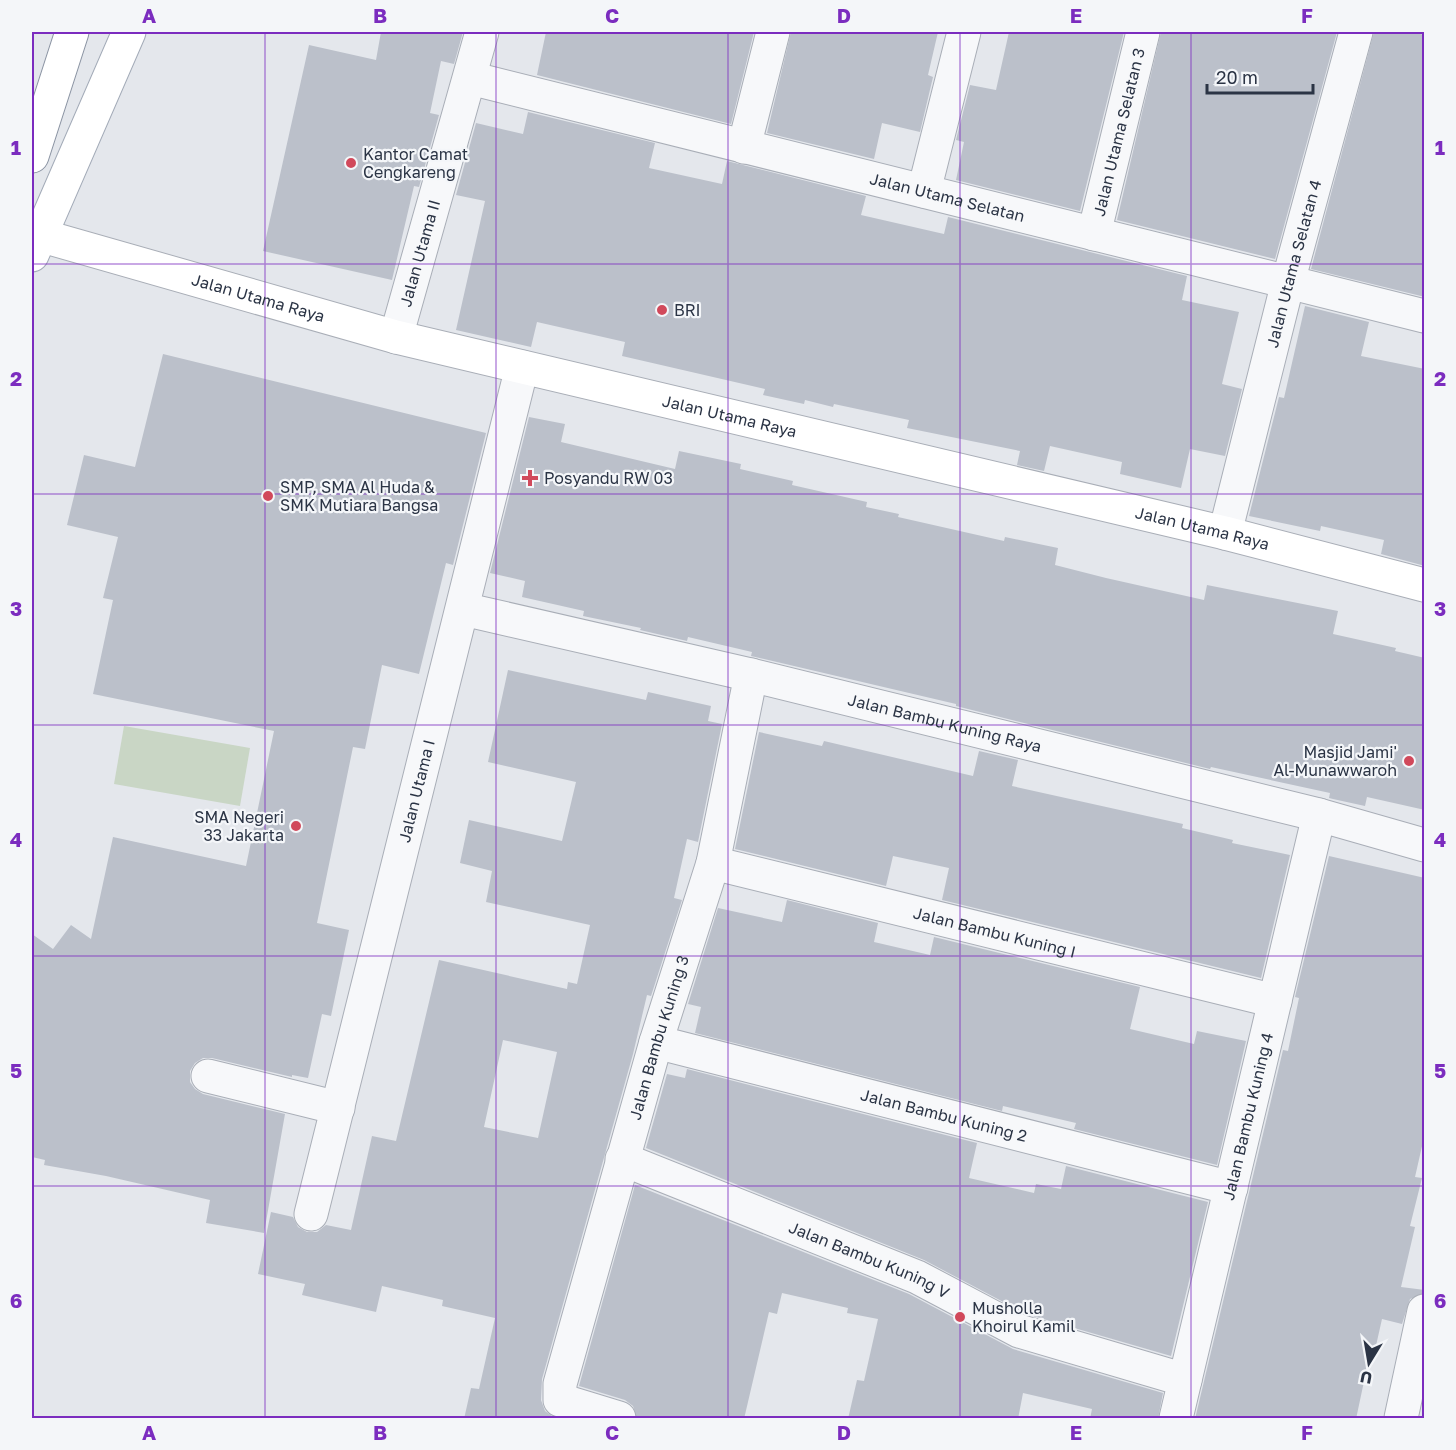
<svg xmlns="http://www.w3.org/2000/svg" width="1456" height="1450" viewBox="0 0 1456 1450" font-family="'Golos Text',sans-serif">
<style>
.green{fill:#c9d6c5}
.building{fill:#bbc0ca;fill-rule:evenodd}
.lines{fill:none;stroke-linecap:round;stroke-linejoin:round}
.street-casing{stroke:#a9aeb7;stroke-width:35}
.secondary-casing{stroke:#a9aeb7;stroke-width:35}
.primary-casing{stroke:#a3abb8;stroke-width:35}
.highway-casing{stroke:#8b94a3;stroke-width:35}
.street{stroke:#f7f8fa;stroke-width:33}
.secondary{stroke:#fff;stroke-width:33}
.primary{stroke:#fff;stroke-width:33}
.highway{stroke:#fff;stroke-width:33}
.grid{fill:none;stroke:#7b2cbf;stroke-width:1.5;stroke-opacity:0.55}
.poi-dot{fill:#d1495b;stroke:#f4f6f9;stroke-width:2}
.labels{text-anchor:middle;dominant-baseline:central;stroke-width:4.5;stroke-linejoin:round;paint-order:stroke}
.street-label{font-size:16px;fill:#2b3445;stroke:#f4f6f9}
.poi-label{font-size:16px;fill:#2b3445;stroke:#f4f6f9;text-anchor:start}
.neatline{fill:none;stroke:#7b2cbf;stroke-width:2}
.grid-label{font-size:20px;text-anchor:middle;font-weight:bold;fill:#7b2cbf}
</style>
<rect width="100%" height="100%" fill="#e4e7ec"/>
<path class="green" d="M124 726 250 748 240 806 114 784Z"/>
<g class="building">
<path d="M381 32H463L454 64 441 61 430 113 439 115 419 187 414 186 392 280 263 251 309 45 376 60Z"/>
<path d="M546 32H754L731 124 537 75Z"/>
<path d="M791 32H938L928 75 933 77 920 132 882 123 874 159 767 133Z"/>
<path d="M1009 32H1124L1080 211 956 180 964 142 956 140 970 85 996 90Z"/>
<path d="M1161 32H1337L1275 259 1117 220Z"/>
<path d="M1374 32H1410L1425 35V297L1311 269Z"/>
<path d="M528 112 655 143 649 168 722 184 727 161 866 196 861 215 944 234 948 217 1187 276 1182 300 1239 312 1222 384 1242 389 1225 456 1190 449 1181 488 1120 474 1122 462 1050 446 1044 471 1017 465 1020 451 907 428 909 420 834 404 833 407 805 400 804 404 763 395 765 389 622 356 625 342 537 322 531 347 456 330 485 201 456 195 476 123 523 134Z"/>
<path d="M1305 306 1369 322 1361 356 1425 369V566L1381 554 1384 540 1321 526 1320 531 1249 516 1279 397 1284 398Z"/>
<path d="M163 354 486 433 453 565 446 563 419 674 382 665 365 749 353 747 317 923 349 930 331 1016 322 1014 308 1078 292 1075V1077L212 1058H203L195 1063 190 1071V1082L195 1089 203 1094 285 1114 264 1233 206 1223 210 1200 106 1176 44 1165 45 1160 32 1157V934L53 949 71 925 91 939 113 837 246 866 274 731 93 694 113 600 103 598 118 537 67 525 84 455 135 467Z"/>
<path d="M529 417 565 424 561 442 675 469 679 451 741 464 740 469 793 481 792 485 867 502 866 507 899 514 898 517 1004 541 1005 537 1058 548 1055 565 1106 578 1204 600 1207 585 1338 611 1333 634 1396 648 1395 651 1425 658V810L1367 797 1365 806 1333 799 1329 798 1330 793 1211 767 1210 769 956 706V704L751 656 752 652 688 637 687 641 640 630 641 628 583 616 584 611 522 597 525 581 490 573Z"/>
<path d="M508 670 646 700 648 692 711 706 708 721 722 724 698 842 687 839 674 898 682 900 651 996 647 995 633 1054 542 1379 541 1400 545 1411 556 1419H464L471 1388 479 1389 495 1318 442 1306 443 1300 382 1286 376 1312 302 1295 305 1284 258 1274 271 1212 293 1217 298 1227 307 1232H317L326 1225 351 1230 372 1136 396 1141 439 960 567 989 568 982 577 984 590 925 486 902 492 871 460 863 469 820 562 841 576 782 488 762ZM503 1040 557 1052 538 1138 484 1127Z"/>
<path d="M759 732 822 746 824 741 973 776 979 751 1018 760 1012 786 1183 824 1182 828 1233 840 1232 843 1290 855 1261 978 942 900 949 868 893 856 886 886 735 849Z"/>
<path d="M1329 856 1425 878V1133L1415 1177 1422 1178 1410 1226 1415 1227 1401 1287 1425 1290V1293L1410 1299 1402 1324 1382 1319 1373 1359 1369 1358 1356 1419H1195L1283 1050 1288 1051 1299 998 1295 997Z"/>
<path d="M787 900 878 923 874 942 930 955 934 937 1140 987 1130 1029 1194 1044 1197 1031 1246 1041 1217 1165 1074 1129 1076 1123 1003 1106 1002 1111 695 1033 701 1007 688 1004 718 908 782 922Z"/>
<path d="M687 1069 977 1143 969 1178 1034 1193 1036 1184 1061 1189 1066 1166 1208 1202 1171 1356 1026 1314 924 1260 646 1148 667 1074 685 1078Z"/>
<path d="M635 1185 909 1294 1013 1349 1163 1393 1158 1419H1090L1092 1409 1023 1393 1018 1419H848L857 1380 864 1381 878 1319 847 1313 848 1308 782 1293 777 1314 769 1312 744 1419H637L633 1406 625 1400 579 1386Z"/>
</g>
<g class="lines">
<defs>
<g id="street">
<path id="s1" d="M470 78 1424 316"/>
<path d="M744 147 773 32"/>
<path d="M924 191 964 32"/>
<path id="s2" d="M1094 234 1143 32"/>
<path id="s3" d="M396 337 482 32"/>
<path id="s4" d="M1225 533 1288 282 1356 32"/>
<path id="s5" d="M463 609 751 675 1319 815 1424 845"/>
<path id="s6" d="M713 863 1275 1001"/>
<path id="s7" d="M656 1042 1231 1188"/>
<path d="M208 1076 338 1108"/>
<path id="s8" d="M622 1159 917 1277 1019 1331 1185 1380"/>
<path id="s9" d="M311 1214 522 367"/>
<path id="s10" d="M619 1418 560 1400V1384L656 1042 713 863 751 675"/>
<path id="s11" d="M1176 1418 1319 815"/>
<path d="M1401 1418 1424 1311"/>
</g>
<g id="secondary">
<path id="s12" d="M39 235 396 337 1225 533 1424 585"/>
</g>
<path id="primary" d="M32 255 129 32"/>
<path id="highway" d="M32 156 72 32"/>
</defs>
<use href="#street" class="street-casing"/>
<use href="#secondary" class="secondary-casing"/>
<use href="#primary" class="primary-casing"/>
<use href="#highway" class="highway-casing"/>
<use href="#street" class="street"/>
<use href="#secondary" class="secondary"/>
<use href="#primary" class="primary"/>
<use href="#highway" class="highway"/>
</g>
<path class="grid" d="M265 32V1418M496 32V1418M728 32V1418M960 32V1418M1191 32V1418M32 264H1424M32 494H1424M32 725H1424M32 956H1424M32 1186H1424"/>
<g class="poi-dot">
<circle cx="351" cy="163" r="6"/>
<circle cx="662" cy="310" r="6"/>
<path d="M527 469h6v6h6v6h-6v6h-6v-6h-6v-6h6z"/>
<circle cx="268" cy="496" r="6"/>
<circle cx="1409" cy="761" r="6"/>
<circle cx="296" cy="826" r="6"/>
<circle cx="960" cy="1317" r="6"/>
</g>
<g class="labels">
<g class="street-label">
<text stroke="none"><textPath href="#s2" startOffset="105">Jalan Utama Selatan 3</textPath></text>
<text stroke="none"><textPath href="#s1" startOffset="492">Jalan Utama Selatan</textPath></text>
<text stroke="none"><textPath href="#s3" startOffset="87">Jalan Utama II</textPath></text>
<text stroke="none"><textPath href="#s4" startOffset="278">Jalan Utama Selatan 4</textPath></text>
<text stroke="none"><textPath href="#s12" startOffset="228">Jalan Utama Raya</textPath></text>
<text stroke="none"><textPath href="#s12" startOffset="714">Jalan Utama Raya</textPath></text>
<text stroke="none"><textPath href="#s12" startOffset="1200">Jalan Utama Raya</textPath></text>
<text stroke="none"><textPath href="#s5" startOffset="495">Jalan Bambu Kuning Raya</textPath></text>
<text stroke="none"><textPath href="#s9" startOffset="436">Jalan Utama I</textPath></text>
<text stroke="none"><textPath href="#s6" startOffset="290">Jalan Bambu Kuning I</textPath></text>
<text stroke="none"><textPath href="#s10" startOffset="438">Jalan Bambu Kuning 3</textPath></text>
<text stroke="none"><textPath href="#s7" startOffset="297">Jalan Bambu Kuning 2</textPath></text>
<text stroke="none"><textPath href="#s11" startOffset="310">Jalan Bambu Kuning 4</textPath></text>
<text stroke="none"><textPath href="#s8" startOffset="267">Jalan Bambu Kuning V</textPath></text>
</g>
<g class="poi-label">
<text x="363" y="154">Kantor Camat<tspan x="363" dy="18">Cengkareng</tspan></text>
<text x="674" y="310">BRI</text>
<text x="544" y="478">Posyandu RW 03</text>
<text x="280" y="487">SMP, SMA Al Huda &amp;<tspan x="280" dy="18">SMK Mutiara Bangsa</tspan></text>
<text x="1397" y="752" text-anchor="end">Masjid Jami'<tspan x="1397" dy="18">Al-Munawwaroh</tspan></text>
<text x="284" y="817" text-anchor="end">SMA Negeri<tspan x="284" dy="18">33 Jakarta</tspan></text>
<text x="972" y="1308">Musholla<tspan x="972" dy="18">Khoirul Kamil</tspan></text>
</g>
</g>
<rect width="1456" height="1450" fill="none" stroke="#f4f6f9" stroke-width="66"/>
<g transform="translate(1369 1363) rotate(191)" stroke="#f4f6f9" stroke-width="4.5" paint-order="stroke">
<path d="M0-4.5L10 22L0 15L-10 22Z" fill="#2b3445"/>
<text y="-9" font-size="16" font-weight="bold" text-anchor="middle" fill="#2b3445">U</text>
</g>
<path d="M1207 84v9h106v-9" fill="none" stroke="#2b3445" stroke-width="3"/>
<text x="1216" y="84" font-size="18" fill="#2b3445" stroke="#f4f6f9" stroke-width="4.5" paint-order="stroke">20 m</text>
<rect x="33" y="33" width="1390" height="1384" class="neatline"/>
<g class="grid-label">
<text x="149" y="23">A</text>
<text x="380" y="23">B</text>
<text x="612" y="23">C</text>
<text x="844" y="23">D</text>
<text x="1076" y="23">E</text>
<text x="1307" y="23">F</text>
<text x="16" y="155">1</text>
<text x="1440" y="155">1</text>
<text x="16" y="386">2</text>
<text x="1440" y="386">2</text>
<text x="16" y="616">3</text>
<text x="1440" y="616">3</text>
<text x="16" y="847">4</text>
<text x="1440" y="847">4</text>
<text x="16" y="1078">5</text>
<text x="1440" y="1078">5</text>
<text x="16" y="1308">6</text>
<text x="1440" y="1308">6</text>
<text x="149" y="1440">A</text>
<text x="380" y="1440">B</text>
<text x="612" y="1440">C</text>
<text x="844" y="1440">D</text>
<text x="1076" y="1440">E</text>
<text x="1307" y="1440">F</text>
</g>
</svg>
